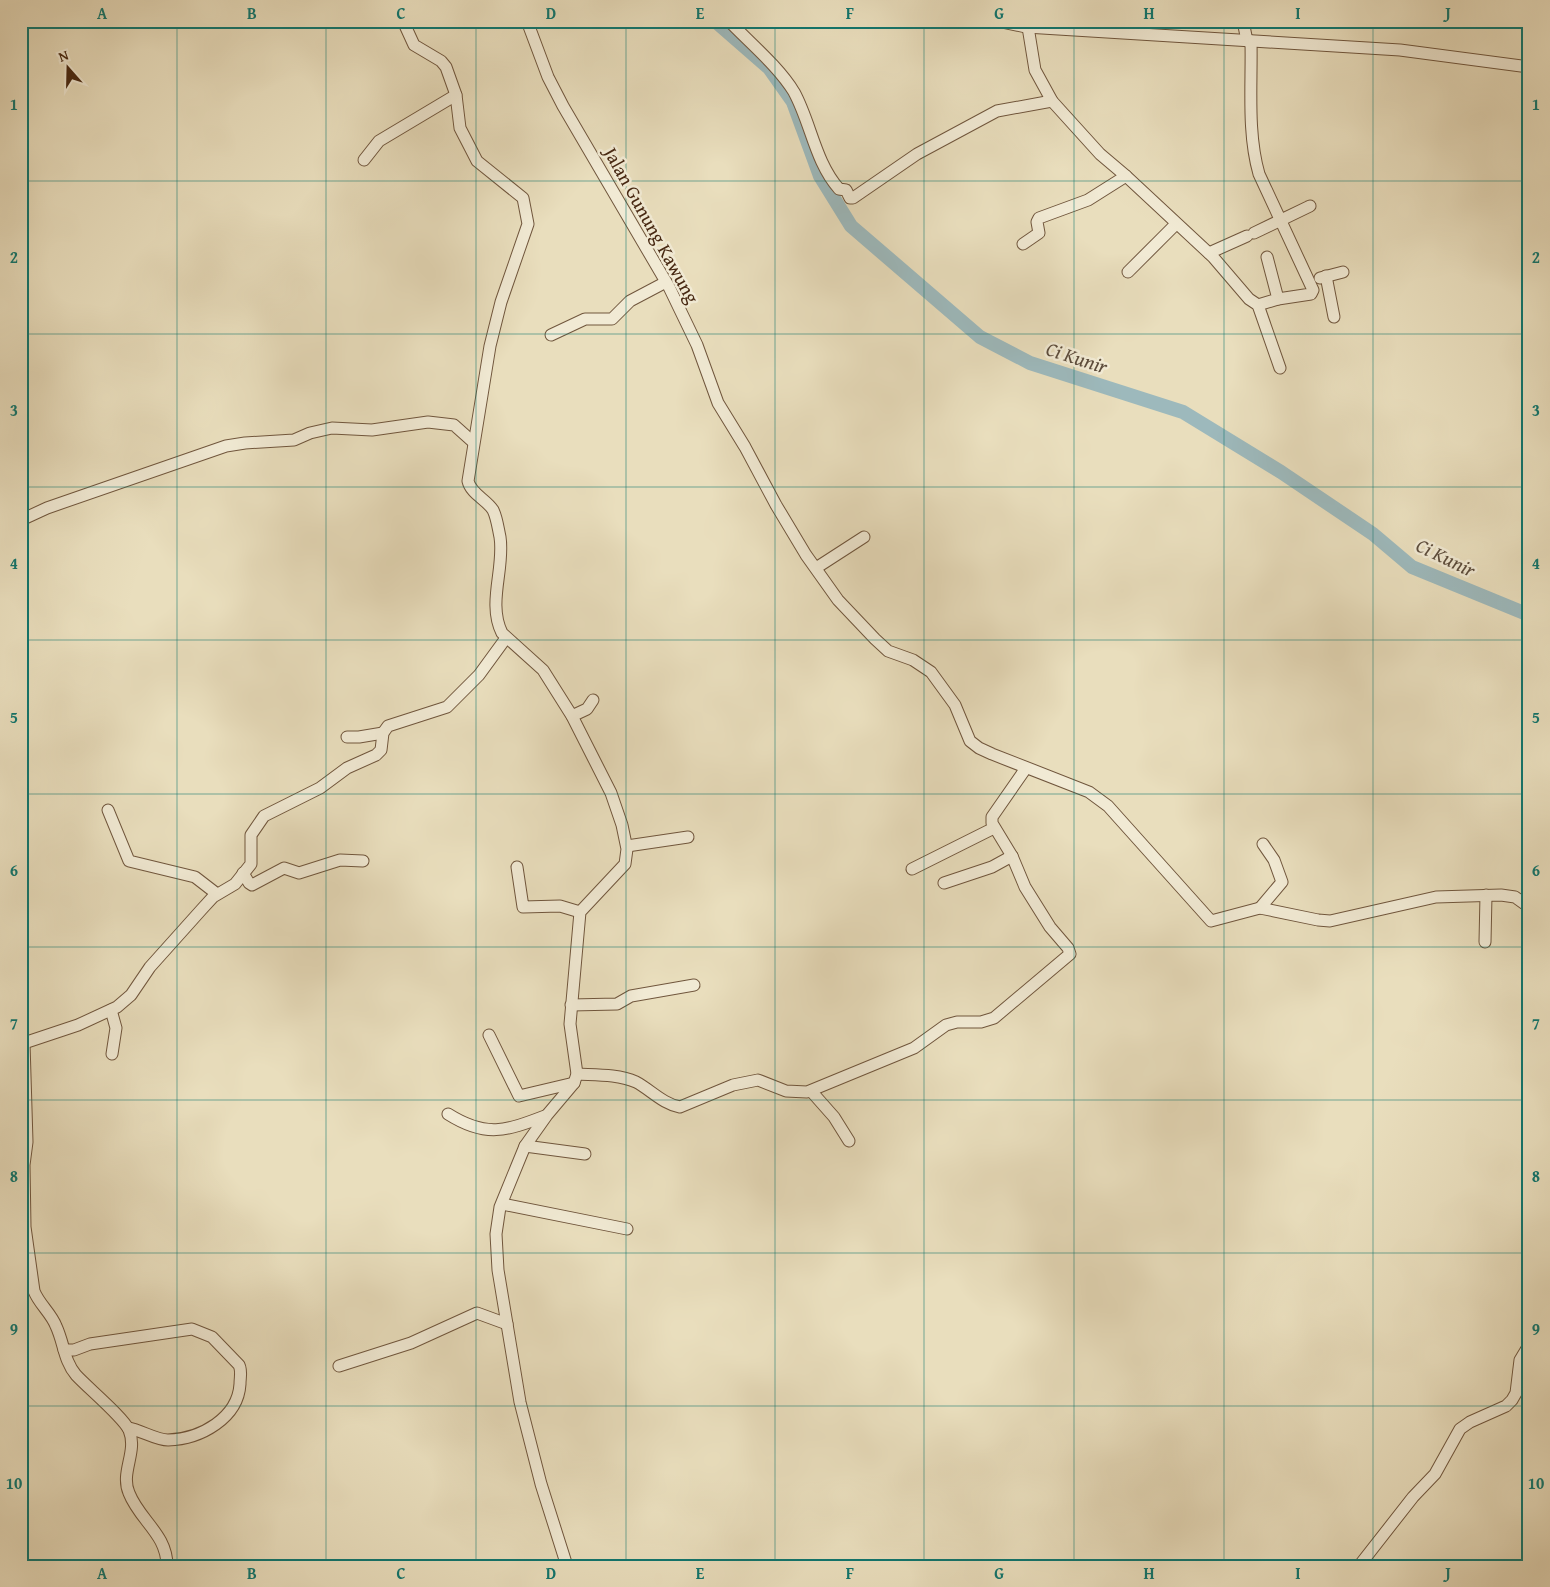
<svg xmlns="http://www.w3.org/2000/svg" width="1550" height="1587" viewBox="0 0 1550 1587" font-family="'Gentium Book Plus',serif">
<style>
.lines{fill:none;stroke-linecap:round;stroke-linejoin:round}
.river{stroke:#9db9bc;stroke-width:14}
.minor-casing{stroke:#70563d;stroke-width:13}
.minor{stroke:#f1ead4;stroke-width:11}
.grid{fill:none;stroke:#0f766e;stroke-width:1;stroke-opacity:0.55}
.labels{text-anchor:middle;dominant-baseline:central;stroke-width:5;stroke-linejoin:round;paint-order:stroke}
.street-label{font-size:19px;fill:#472812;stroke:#f1ead4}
.water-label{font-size:20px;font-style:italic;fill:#5c4c3c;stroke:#f1ead4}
.neatline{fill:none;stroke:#0f766e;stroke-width:2}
.grid-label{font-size:16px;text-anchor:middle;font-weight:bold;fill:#0f766e}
</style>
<rect width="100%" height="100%" fill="#e9debd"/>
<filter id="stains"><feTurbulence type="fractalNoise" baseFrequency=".004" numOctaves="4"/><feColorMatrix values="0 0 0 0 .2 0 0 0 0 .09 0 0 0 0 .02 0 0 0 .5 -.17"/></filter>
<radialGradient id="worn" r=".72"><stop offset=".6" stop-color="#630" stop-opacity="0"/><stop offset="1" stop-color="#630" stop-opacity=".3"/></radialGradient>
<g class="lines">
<path class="river" d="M715 21 769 68 793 102 820 176 851 226 980 337 1030 363 1183 412 1281 472 1373 534 1412 567 1529 615"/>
<defs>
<g id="minor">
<path d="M403 21 414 45 441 61 446 67 456 95 460 128 477 161 523 198 528 224 501 302 490 346 468 481C471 494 486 499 493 510 497 518 498 528 500 537 505 568 487 603 502 633L543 670 572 716 611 793 622 825 627 849 625 864 580 912 570 1024 577 1074 574 1083 547 1115 525 1146 500 1207 496 1234 498 1270 520 1402 541 1484 567 1566"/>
<path d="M527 21 548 77 563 106 669 287 697 345 718 403 745 447 776 505 806 555 838 600 875 639 888 651 913 660 931 672 955 705 970 741 979 748 992 754 1089 792 1108 806 1211 921 1260 908 1318 920 1330 921 1436 897 1501 895 1515 897 1529 907"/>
<path d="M729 21C749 42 779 67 794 92 811 123 815 162 839 189L846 190 850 198H853L917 154 997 111 1052 101"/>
<path d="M997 21 1026 27 1400 50 1529 67"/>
<path d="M1243 21 1247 41"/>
<path d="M1028 27 1035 70 1052 101 1100 154 1126 176 1213 257 1249 299 1258 305 1280 368"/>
<path d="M1251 41C1252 85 1247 132 1259 174L1313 290 1311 294 1278 299"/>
<path d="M364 160 379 141 456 95"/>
<path d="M1254 233 1310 206"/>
<path d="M1023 244 1039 233 1037 222 1039 218 1088 200 1126 176"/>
<path d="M1209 253 1247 236"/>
<path d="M1128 272 1176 224"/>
<path d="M1326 276 1334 317"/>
<path d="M1320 278 1343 272"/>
<path d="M1258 305 1278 299 1267 257"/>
<path d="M551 335 585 319H612L630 301 666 282"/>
<path d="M21 520 47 508 226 446 245 443 294 440 310 433 332 428 372 430 428 422 454 425 473 442"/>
<path d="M816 568 864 537"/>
<path d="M572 716 587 709 593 700"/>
<path d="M347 737H359L383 733"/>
<path d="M108 810 129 861 195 877 217 894"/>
<path d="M627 846 688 837"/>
<path d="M517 867 523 907 560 906 580 912"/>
<path d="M912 869 994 828"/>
<path d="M243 873 249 883 252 885 284 868 299 873 340 860 363 861"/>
<path d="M944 883 992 867 1012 856"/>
<path d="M1260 908 1282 882 1274 860 1263 844"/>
<path d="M1485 942 1486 895"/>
<path d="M571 1005 617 1004 631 996 694 985"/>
<path d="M111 1010 116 1028 112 1054"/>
<path d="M489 1035 519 1096 574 1083"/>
<path d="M577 1074C596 1075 618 1074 636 1082 651 1090 663 1104 680 1107L733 1085 758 1080 786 1091 807 1092 914 1048 946 1025 957 1022H981L994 1018 1070 954 1068 948 1050 927 1025 887 1012 856 992 823V817L1026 768"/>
<path d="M811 1091 834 1117 849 1141"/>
<path d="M448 1114C486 1138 506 1131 545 1116"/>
<path d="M525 1146 585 1154"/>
<path d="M502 1204 627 1229"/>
<path d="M64 1350H74L90 1344 192 1329 212 1337 239 1365C242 1371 240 1377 240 1384 238 1418 201 1439 168 1440 156 1440 141 1430 128 1428"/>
<path d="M339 1366 411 1343 477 1313 507 1324"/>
<path d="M167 1566C167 1534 140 1521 129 1493 120 1472 138 1452 129 1430 123 1417 88 1388 76 1375 64 1361 64 1343 56 1326 51 1313 39 1304 34 1291L25 1227 24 1165 27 1142 24 1043 78 1025 117 1007 131 995 150 967 202 909 213 897 235 884 251 864V835L264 816 320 788 347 768 376 755 381 750 383 733 388 726 447 707 479 675 506 638"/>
<path d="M1359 1566 1413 1497 1435 1474 1460 1429 1470 1422 1506 1406 1512 1400 1516 1393 1520 1360 1529 1345"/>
</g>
</defs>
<use href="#minor" class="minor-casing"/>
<use href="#minor" class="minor"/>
</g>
<path class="grid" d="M177 21V1566M326 21V1566M476 21V1566M626 21V1566M775 21V1566M924 21V1566M1074 21V1566M1224 21V1566M1373 21V1566M21 181H1529M21 334H1529M21 487H1529M21 640H1529M21 794H1529M21 947H1529M21 1100H1529M21 1253H1529M21 1406H1529"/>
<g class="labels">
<g class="street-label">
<text transform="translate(652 225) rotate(61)">Jalan Gunung Kawung</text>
</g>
<g class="water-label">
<text transform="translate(1077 357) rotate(18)">Ci Kunir</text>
<text transform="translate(1446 557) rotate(26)">Ci Kunir</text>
</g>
</g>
<rect width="1550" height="1587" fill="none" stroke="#e9debd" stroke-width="55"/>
<g transform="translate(68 68) rotate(340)" stroke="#f1ead4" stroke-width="4" paint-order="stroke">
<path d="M0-4L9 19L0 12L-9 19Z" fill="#472812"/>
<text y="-8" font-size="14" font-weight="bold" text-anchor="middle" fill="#472812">N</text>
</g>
<rect x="28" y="28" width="1494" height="1532" class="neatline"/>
<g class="grid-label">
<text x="102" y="19">A</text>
<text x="252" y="19">B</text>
<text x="401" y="19">C</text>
<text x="551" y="19">D</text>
<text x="700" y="19">E</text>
<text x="850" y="19">F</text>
<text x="999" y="19">G</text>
<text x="1149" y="19">H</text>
<text x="1298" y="19">I</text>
<text x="1448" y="19">J</text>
<text x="14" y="110">1</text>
<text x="1536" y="110">1</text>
<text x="14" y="263">2</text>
<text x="1536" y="263">2</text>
<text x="14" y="416">3</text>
<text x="1536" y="416">3</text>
<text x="14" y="569">4</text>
<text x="1536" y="569">4</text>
<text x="14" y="723">5</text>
<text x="1536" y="723">5</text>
<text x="14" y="876">6</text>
<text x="1536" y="876">6</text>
<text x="14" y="1029">7</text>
<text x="1536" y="1029">7</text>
<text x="14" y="1182">8</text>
<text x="1536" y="1182">8</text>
<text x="14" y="1335">9</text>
<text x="1536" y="1335">9</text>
<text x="14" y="1489">10</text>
<text x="1536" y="1489">10</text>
<text x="102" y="1579">A</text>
<text x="252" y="1579">B</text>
<text x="401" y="1579">C</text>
<text x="551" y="1579">D</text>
<text x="700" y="1579">E</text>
<text x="850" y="1579">F</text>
<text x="999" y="1579">G</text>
<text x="1149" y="1579">H</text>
<text x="1298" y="1579">I</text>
<text x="1448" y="1579">J</text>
</g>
<rect width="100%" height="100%" filter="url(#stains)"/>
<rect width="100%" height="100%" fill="url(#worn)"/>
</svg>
